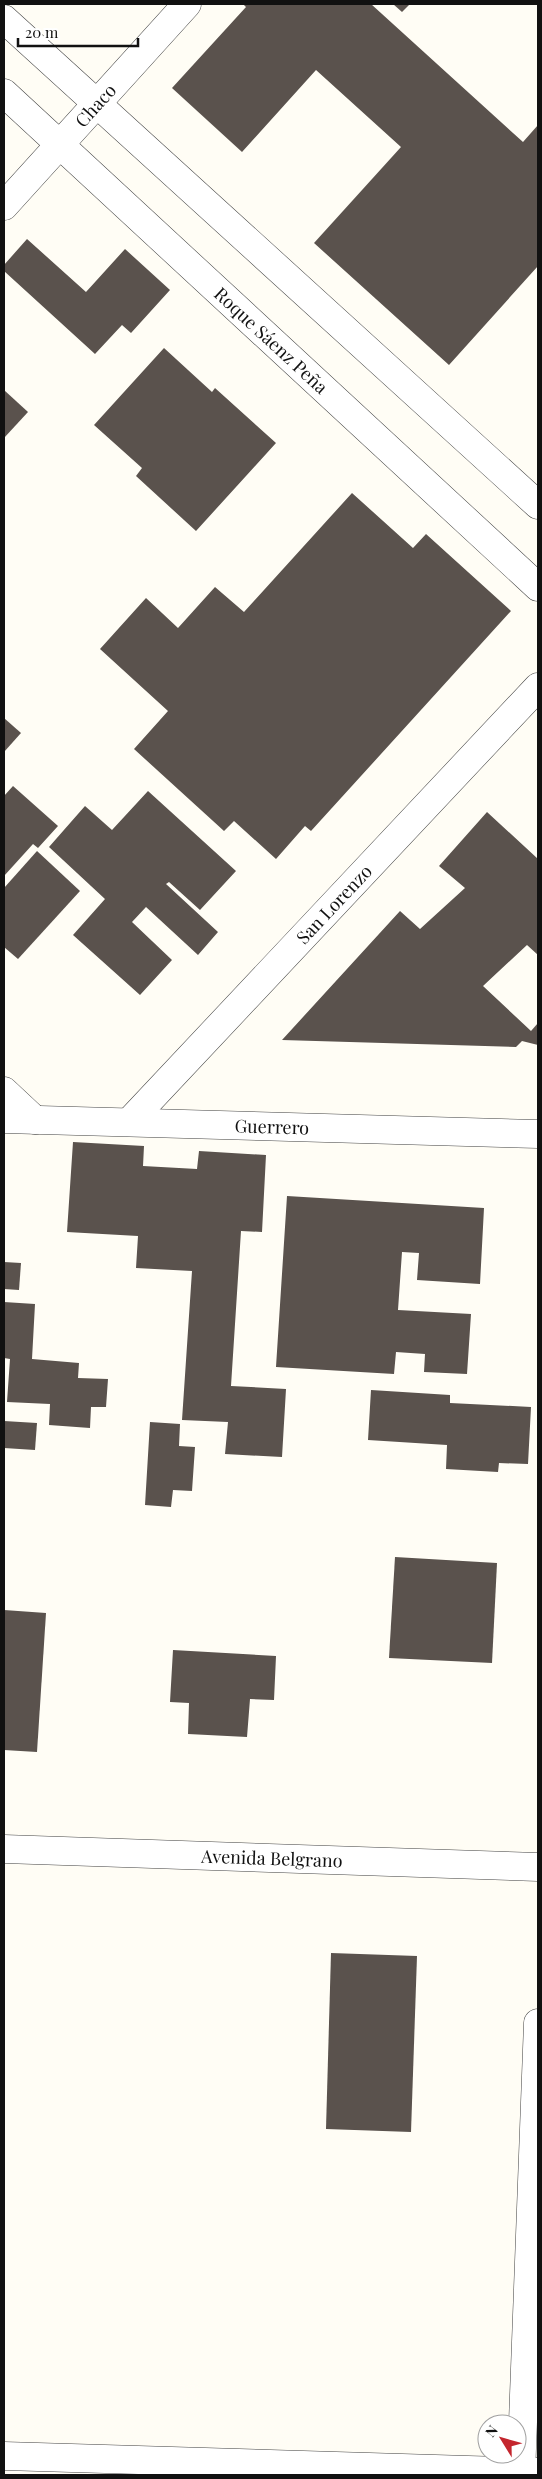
<svg xmlns="http://www.w3.org/2000/svg" width="542" height="2479" viewBox="0 0 542 2479" font-family="'Playfair Display',serif">
<style>
.building{fill:#5a524d}
.lines{fill:none;stroke-linecap:round;stroke-linejoin:round}
.minor-casing{stroke:#444;stroke-width:29}
.tertiary-casing{stroke:#444;stroke-width:29}
.minor{stroke:#fff;stroke-width:28}
.tertiary{stroke:#fff;stroke-width:28}
.labels{text-anchor:middle;dominant-baseline:central;stroke-width:5;stroke-linejoin:round;paint-order:stroke}
.street-label{font-size:18px;fill:#111;stroke:#fff}
</style>
<rect width="100%" height="100%" fill="#fffdf5"/>
<g class="building">
<path d="M243 4H371L523 142 538 125V266L449 365 314 243 401 147 316 70 242 152 172 88 246 7Z"/>
<path d="M393 4H410L402 12Z"/>
<path d="M27 239 86 292 125 249 170 290 131 333 122 325 95 354 4 271V265Z"/>
<path d="M164 348 212 392 215 388 276 443 196 531 136 476 142 468 94 425Z"/>
<path d="M4 390 28 412 4 438Z"/>
<path d="M352 493 413 548 426 534 511 611 311 831 305 826 276 859 234 821 224 831 134 749 168 711 100 649 146 598 178 628 215 587 244 612Z"/>
<path d="M4 718 21 733 4 752Z"/>
<path d="M13 786 58 826 38 848 33 844 4 876V796Z"/>
<path d="M148 791 236 871 200 910 169 882 166 884 218 932 198 955 146 907 132 922 172 960 140 995 73 935 105 899 49 847 85 806 112 830Z"/>
<path d="M487 812 538 859V955L527 945 483 986 531 1031 538 1023V1045L522 1041 516 1047 282 1040 400 911 420 929 465 888 439 866Z"/>
<path d="M37 851 80 891 18 959 4 947V888Z"/>
<path d="M73 1142 144 1146 143 1166 197 1169 199 1151 266 1155 262 1232 241 1231 231 1386 286 1389 282 1457 225 1454 228 1422 182 1420 192 1271 136 1268 138 1236 67 1232Z"/>
<path d="M287 1196 484 1208 480 1284 417 1280 419 1253 402 1252 398 1310 471 1314 467 1374 424 1372 425 1354 396 1352 394 1374 276 1367Z"/>
<path d="M4 1262 21 1263 19 1290 4 1289Z"/>
<path d="M4 1302 35 1304 32 1359 79 1363 78 1378 108 1379 106 1407H91L90 1428 49 1425 50 1404 7 1402 10 1359 4 1358Z"/>
<path d="M371 1390 450 1395V1403L531 1407 528 1464 499 1463 498 1472 446 1469 447 1445 368 1440Z"/>
<path d="M4 1421 37 1423 35 1450 4 1448Z"/>
<path d="M150 1422 180 1424 179 1446 195 1447 192 1491 173 1490 171 1507 145 1505Z"/>
<path d="M395 1557 497 1563 492 1663 389 1658Z"/>
<path d="M4 1610 46 1613 37 1752 4 1750Z"/>
<path d="M173 1650 276 1656 274 1700 250 1699 247 1737 188 1734 189 1703 170 1702Z"/>
<path d="M331 1953 417 1956 411 2132 326 2129Z"/>
</g>
<g class="lines">
<defs>
<g id="minor">
<path id="s1" d="M4 206 187 4"/>
<path d="M4 1091 35 1120"/>
<path id="s2" d="M4 1119 538 1134"/>
<path id="s3" d="M129 1122 538 687"/>
<path id="s4" d="M4 1849 538 1867"/>
<path d="M4 2456 538 2472"/>
<path d="M521 2475 538 2023"/>
</g>
<g id="tertiary">
<path d="M4 19 538 505"/>
<path id="s5" d="M4 93 538 587"/>
</g>
</defs>
<use href="#minor" class="minor-casing"/>
<use href="#tertiary" class="tertiary-casing"/>
<use href="#minor" class="minor"/>
<use href="#tertiary" class="tertiary"/>
</g>
<g class="labels">
<g class="street-label">
<text stroke="none"><textPath href="#s1" startOffset="136">Chaco</textPath></text>
<text stroke="none"><textPath href="#s5" startOffset="364">Roque Sáenz Peña</textPath></text>
<text stroke="none"><textPath href="#s3" startOffset="299">San Lorenzo</textPath></text>
<text stroke="none"><textPath href="#s2" startOffset="268">Guerrero</textPath></text>
<text stroke="none"><textPath href="#s4" startOffset="268">Avenida Belgrano</textPath></text>
</g>
</g>
<rect width="542" height="2479" fill="none" stroke="#111111" stroke-width="10"/>
<g transform="translate(502 2439) rotate(307)"><circle r="24" fill="#ffffff" stroke="#a0a0a0"/>
<path d="M0-4L9 19L0 12L-9 19Z" fill="#c4262e"/>
<text y="-8" font-size="14" font-weight="bold" text-anchor="middle" fill="#111111">N</text>
</g>
<path d="M18 38v8h120v-8" fill="none" stroke="#111111" stroke-width="2.5"/>
<text x="25" y="38" font-size="15" fill="#111111" stroke="#ffffff" stroke-width="4" paint-order="stroke">20 m</text>
</svg>
